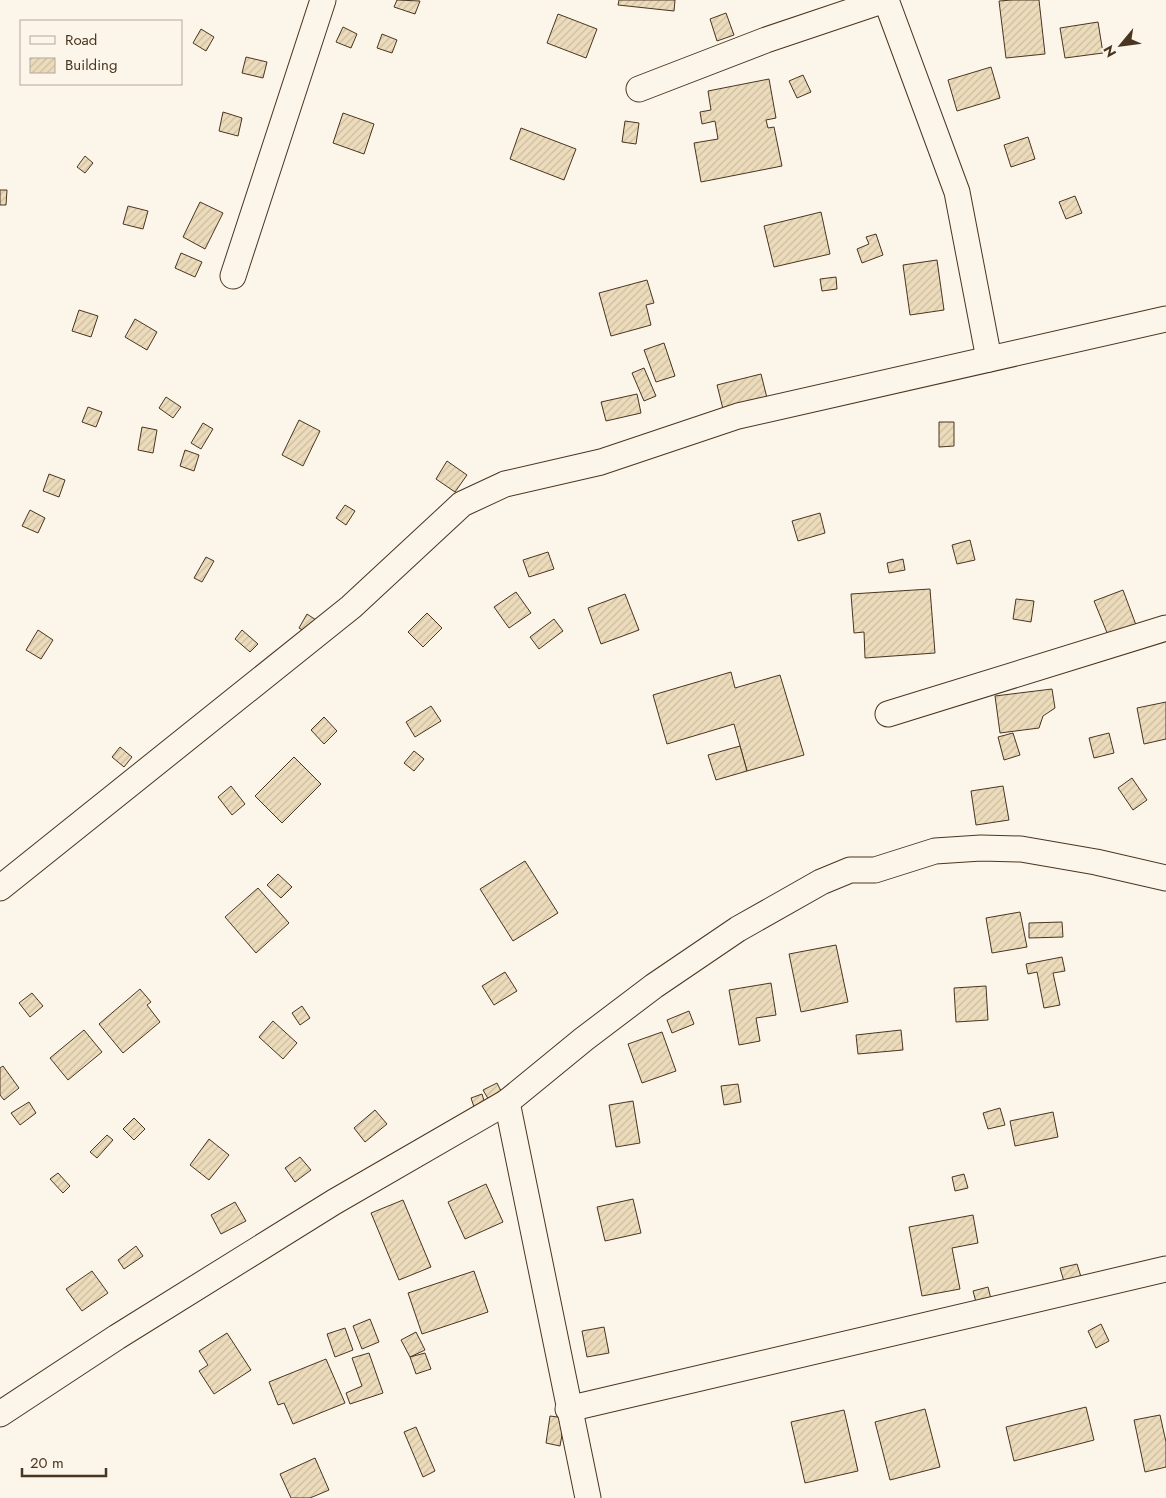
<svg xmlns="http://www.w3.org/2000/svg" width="1166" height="1498" viewBox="0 0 1166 1498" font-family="Jost,sans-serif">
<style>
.building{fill:url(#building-hatch);stroke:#4a3520}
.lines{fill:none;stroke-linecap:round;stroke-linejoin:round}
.street-casing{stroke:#4a3520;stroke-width:27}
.street{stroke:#fbf6e9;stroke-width:25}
</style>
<defs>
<pattern id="building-hatch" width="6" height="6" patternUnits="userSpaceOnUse" patternTransform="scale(1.25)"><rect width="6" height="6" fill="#ecdcbc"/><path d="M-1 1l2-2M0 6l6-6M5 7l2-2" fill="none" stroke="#ccbda1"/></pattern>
</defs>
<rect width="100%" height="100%" fill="#fbf6e9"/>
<g class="building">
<path d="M397 0 420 1 415 14 394 7Z"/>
<path d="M619 0H675L674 11 618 5Z"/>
<path d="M1012 0H1039L1045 54 1006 58 999 1Z"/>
<path d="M726 13 734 35 717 41 710 19Z"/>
<path d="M558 14 597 29 586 58 547 43Z"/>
<path d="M1098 22 1103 53 1065 58 1060 28Z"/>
<path d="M343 27 357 34 351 48 336 42Z"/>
<path d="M201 29 214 37 206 51 193 43Z"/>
<path d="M382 34 397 40 392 53 377 48Z"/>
<path d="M246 57 267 62 263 78 242 73Z"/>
<path d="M991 67 1000 98 957 111 948 80Z"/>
<path d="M803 75 811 92 797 98 789 81Z"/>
<path d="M769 79 776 118 766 120 768 128 774 127 782 166 701 182 694 143 718 139 715 121 702 124 700 112 711 110 708 91Z"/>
<path d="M223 112 242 118 238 136 219 131Z"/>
<path d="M343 113 374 124 364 154 333 143Z"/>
<path d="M625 121 639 123 636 144 622 142Z"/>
<path d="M521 128 576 149 564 180 510 159Z"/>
<path d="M1028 137 1035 159 1011 167 1004 145Z"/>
<path d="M85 156 93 163 85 173 77 167Z"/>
<path d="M0 190H7L6 205H0Z"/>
<path d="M1075 196 1082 213 1066 219 1059 202Z"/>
<path d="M200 202 223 213 205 249 183 237Z"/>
<path d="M128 206 148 211 143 229 123 224Z"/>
<path d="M821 212 830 254 774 267 764 226Z"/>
<path d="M876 234 883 255 862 263 857 249 869 244 866 237Z"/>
<path d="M181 253 202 262 195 277 175 268Z"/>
<path d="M937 260 944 310 910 315 903 265Z"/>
<path d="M836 277 837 289 822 291 820 279Z"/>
<path d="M647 280 654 303 646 305 651 325 611 336 599 293Z"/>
<path d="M79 310 98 316 91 337 72 331Z"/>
<path d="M135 319 157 332 147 350 125 337Z"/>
<path d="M664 343 675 376 656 382 644 350Z"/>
<path d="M644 368 656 396 644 401 632 373Z"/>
<path d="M761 374 767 398 723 409 717 385Z"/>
<path d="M637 394 641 413 606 421 601 402Z"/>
<path d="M166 397 181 407 173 418 159 408Z"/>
<path d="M88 407 102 412 96 427 82 422Z"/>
<path d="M299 420 320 431 303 466 282 455Z"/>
<path d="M939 422H954V446L939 447Z"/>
<path d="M203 423 213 429 201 449 191 443Z"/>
<path d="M142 427 157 430 153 453 138 450Z"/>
<path d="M185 450 199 455 194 471 180 466Z"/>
<path d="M447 461 467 475 455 492 436 479Z"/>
<path d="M49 474 65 480 59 497 43 491Z"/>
<path d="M345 505 355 511 346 525 336 518Z"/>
<path d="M30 510 45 518 38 533 22 526Z"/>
<path d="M820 513 825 533 798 541 792 521Z"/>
<path d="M970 540 975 560 957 564 952 545Z"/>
<path d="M548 552 554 569 529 577 523 560Z"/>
<path d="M206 557 214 561 202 582 194 578Z"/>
<path d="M903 559 905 570 889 573 887 563Z"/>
<path d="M930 589 935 653 865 658 864 632 854 633 851 594Z"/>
<path d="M1123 590 1136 625 1108 635 1094 601Z"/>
<path d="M516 592 531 613 509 628 494 607Z"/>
<path d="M625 594 639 630 601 644 588 608Z"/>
<path d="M1016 599 1034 601 1031 622 1013 619Z"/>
<path d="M427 613 442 628 423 647 408 632Z"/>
<path d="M307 614 319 622 312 636 299 628Z"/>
<path d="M554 619 563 631 539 649 530 637Z"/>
<path d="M38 630 53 640 41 659 26 650Z"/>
<path d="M242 630 258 644 250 652 235 639Z"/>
<path d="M731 672 735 688 780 675 804 755 747 771 734 724 667 744 653 695Z"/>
<path d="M1052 689 1055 708 1043 716 1039 728 1000 733 995 696Z"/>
<path d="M1166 702V739L1144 744 1137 708Z"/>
<path d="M431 706 441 721 415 737 406 722Z"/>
<path d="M324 717 337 731 324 744 311 730Z"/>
<path d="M1013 733 1020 755 1004 760 998 737Z"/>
<path d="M1109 733 1114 753 1094 758 1089 738Z"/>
<path d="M740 746 747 771 716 780 708 755Z"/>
<path d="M120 747 132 757 124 767 112 757Z"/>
<path d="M414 751 424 759 414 771 404 763Z"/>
<path d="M294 757 321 784 282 823 255 796Z"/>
<path d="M1132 778 1147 800 1133 810 1118 788Z"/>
<path d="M231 786 245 804 232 815 218 797Z"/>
<path d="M1003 786 1009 820 976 825 971 791Z"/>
<path d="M525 861 558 913 513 941 480 889Z"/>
<path d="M278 874 292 887 281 898 267 885Z"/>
<path d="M258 888 289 923 256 953 225 917Z"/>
<path d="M1020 912 1027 947 992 953 986 918Z"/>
<path d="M1062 922 1063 937 1029 938V923Z"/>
<path d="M836 945 848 1002 801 1012 789 954Z"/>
<path d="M1062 957 1065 971 1053 973 1060 1005 1044 1008 1037 972 1028 974 1026 964Z"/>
<path d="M505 972 517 991 494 1005 482 986Z"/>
<path d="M771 983 776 1015 756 1018 760 1041 739 1045 729 990Z"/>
<path d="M986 986 988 1020 956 1022 954 988Z"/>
<path d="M140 989 151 1002 147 1005 160 1022 123 1053 99 1024Z"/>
<path d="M32 993 43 1006 30 1017 19 1003Z"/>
<path d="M302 1006 310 1018 300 1025 292 1013Z"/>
<path d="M689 1011 694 1024 672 1033 667 1020Z"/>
<path d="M273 1021 297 1043 283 1059 259 1037Z"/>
<path d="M84 1030 102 1052 68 1080 50 1058Z"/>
<path d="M901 1030 903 1050 858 1054 856 1035Z"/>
<path d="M662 1032 676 1071 642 1083 628 1044Z"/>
<path d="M3 1066 19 1088 4 1100 0 1095V1068Z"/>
<path d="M497 1083 503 1095 490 1102 483 1090Z"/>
<path d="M738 1084 741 1102 724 1105 721 1086Z"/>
<path d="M482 1094 486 1107 475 1110 471 1098Z"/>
<path d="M633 1101 640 1143 616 1147 609 1105Z"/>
<path d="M29 1102 36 1113 20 1125 11 1113Z"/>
<path d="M1000 1108 1005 1125 988 1129 983 1113Z"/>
<path d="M375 1110 387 1124 365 1142 354 1128Z"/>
<path d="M1053 1112 1058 1137 1015 1146 1010 1121Z"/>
<path d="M134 1118 145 1129 134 1140 123 1129Z"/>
<path d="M107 1135 113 1140 97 1158 90 1152Z"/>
<path d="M209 1139 229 1155 209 1180 190 1165Z"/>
<path d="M300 1157 311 1170 295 1182 285 1168Z"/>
<path d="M58 1173 70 1186 63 1193 50 1179Z"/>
<path d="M964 1174 968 1188 955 1191 952 1177Z"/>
<path d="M486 1184 503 1222 465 1239 448 1202Z"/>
<path d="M633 1199 641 1233 605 1241 597 1207Z"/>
<path d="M403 1200 431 1267 399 1280 371 1213Z"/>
<path d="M235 1202 246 1221 221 1234 211 1215Z"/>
<path d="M973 1215 978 1243 952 1248 960 1289 922 1296 909 1227Z"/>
<path d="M136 1246 143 1256 124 1269 118 1260Z"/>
<path d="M1077 1264 1082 1280 1065 1285 1060 1268Z"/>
<path d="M92 1271 108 1293 82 1311 66 1289Z"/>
<path d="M474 1271 488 1312 422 1334 408 1293Z"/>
<path d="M988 1287 991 1299 976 1302 973 1291Z"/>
<path d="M370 1319 379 1342 362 1349 353 1326Z"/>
<path d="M1101 1324 1109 1341 1096 1348 1088 1331Z"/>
<path d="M604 1327 609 1353 587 1357 582 1331Z"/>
<path d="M345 1328 353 1350 335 1357 327 1334Z"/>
<path d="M416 1332 425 1350 410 1357 401 1340Z"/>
<path d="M227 1333 251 1370 214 1394 199 1371 208 1365 199 1351Z"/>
<path d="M369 1353 383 1393 350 1404 346 1393 362 1386 352 1358Z"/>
<path d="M425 1353 431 1369 416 1374 410 1357Z"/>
<path d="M326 1359 345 1403 293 1424 284 1403 278 1405 269 1382Z"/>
<path d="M1086 1407 1094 1440 1014 1461 1006 1427Z"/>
<path d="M925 1409 940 1467 890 1480 875 1422Z"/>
<path d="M844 1410 858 1471 805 1483 791 1422Z"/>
<path d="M1160 1415 1166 1442V1467L1145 1472 1134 1420Z"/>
<path d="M550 1416 565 1418 560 1446 546 1443Z"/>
<path d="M416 1427 435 1471 423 1477 404 1432Z"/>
<path d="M315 1458 329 1490 310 1498H291L280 1474Z"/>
</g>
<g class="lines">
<defs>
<g id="street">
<path d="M886 0 957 192 989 359"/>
<path d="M639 89 766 40 885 0"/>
<path d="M233 276 323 0"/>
<path d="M888 714 1166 628"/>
<path d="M0 888 351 607 462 504 505 484 601 462 738 416 1166 319"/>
<path d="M507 1102 588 1498"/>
<path d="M568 1409 1166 1269"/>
<path d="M0 1414 117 1337 334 1202 507 1102 584 1039 654 986 738 929 821 882 850 870H875L935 851 981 848 1021 849 1096 862 1166 878"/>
</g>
</defs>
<use href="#street" class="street-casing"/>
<use href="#street" class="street"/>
</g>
<rect x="20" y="20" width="162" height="65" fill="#fbf6e9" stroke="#b4a999"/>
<rect x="30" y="36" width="25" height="8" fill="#fbf6e9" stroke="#b4a999"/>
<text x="65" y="45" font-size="15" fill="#4a3520">Road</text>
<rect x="30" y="58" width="25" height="15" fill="url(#building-hatch)" stroke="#b4a999"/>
<text x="65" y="70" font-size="15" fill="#4a3520">Building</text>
<g transform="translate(1121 45) rotate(241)" stroke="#fbf6e9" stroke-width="4" paint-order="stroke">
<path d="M0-4L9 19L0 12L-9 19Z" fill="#4a3520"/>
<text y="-8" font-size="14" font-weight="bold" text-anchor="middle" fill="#4a3520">N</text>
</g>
<path d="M22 1468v8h84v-8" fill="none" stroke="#4a3520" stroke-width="2.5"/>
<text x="30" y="1468" font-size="15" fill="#4a3520" stroke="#fbf6e9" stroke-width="4" paint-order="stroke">20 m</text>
</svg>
